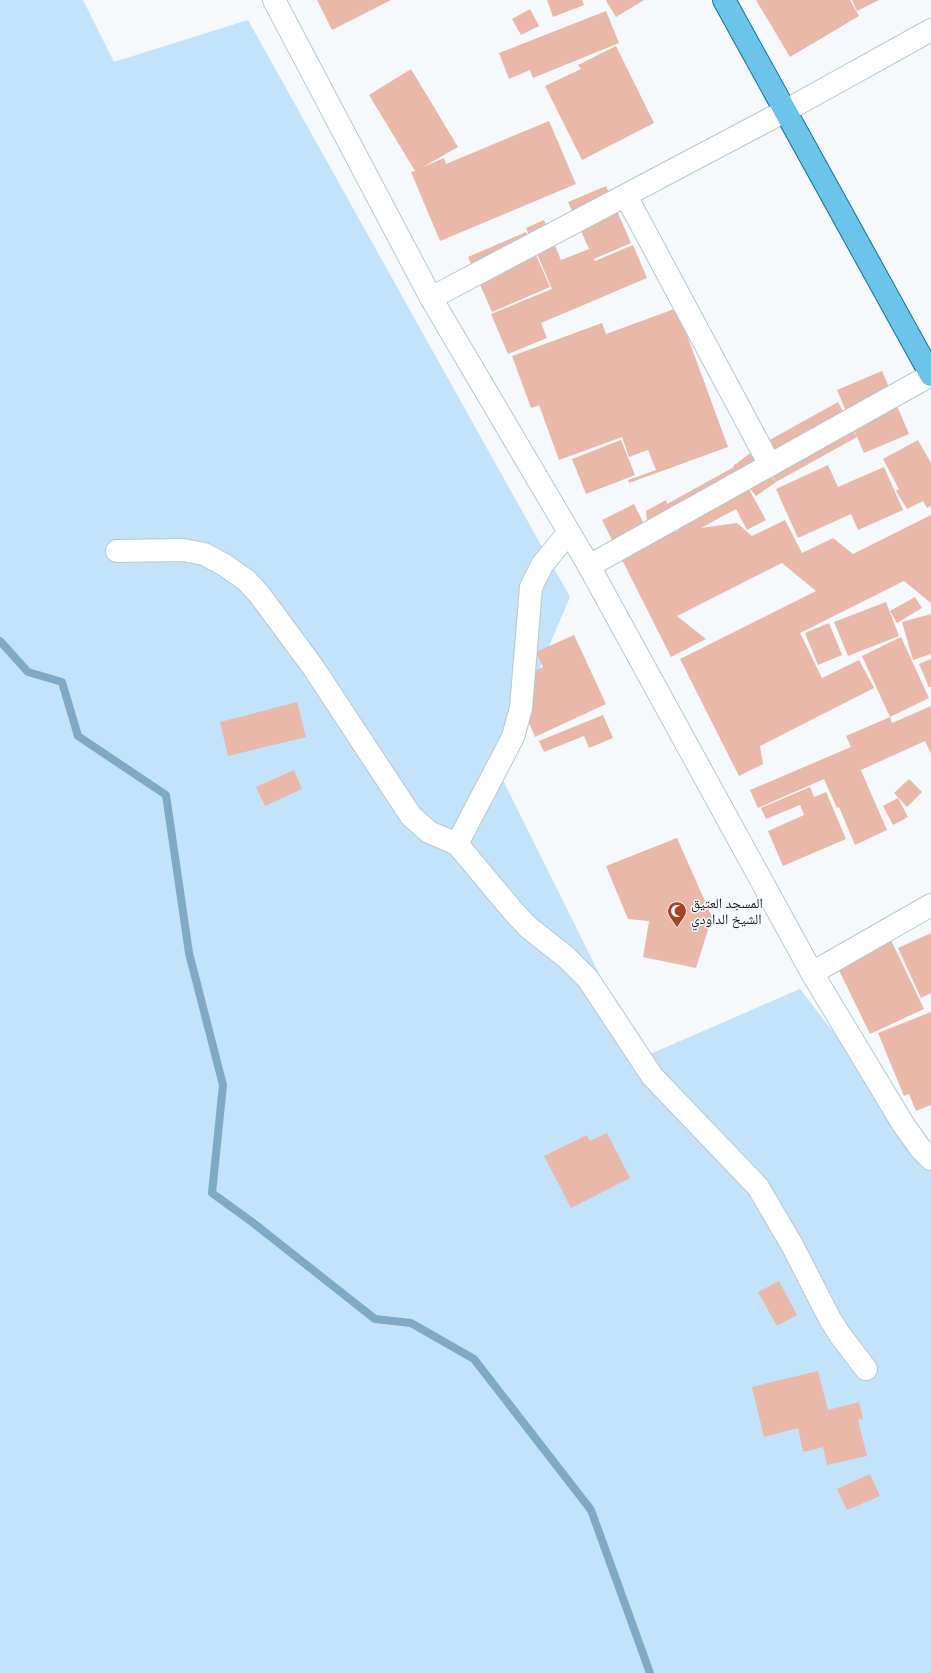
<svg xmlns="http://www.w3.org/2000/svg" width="931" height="1673" viewBox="0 0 931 1673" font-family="Merriweather,'Noto Naskh Arabic',serif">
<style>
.green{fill:#c2e3fa}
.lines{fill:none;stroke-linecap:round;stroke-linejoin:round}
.stream{stroke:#7faac5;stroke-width:8}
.building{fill:#e9b8a9;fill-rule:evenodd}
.minor-casing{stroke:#b5c8d5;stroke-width:24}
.primary-casing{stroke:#0f709c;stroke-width:24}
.minor{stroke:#fff;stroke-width:22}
.primary{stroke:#6dc4eb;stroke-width:22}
.labels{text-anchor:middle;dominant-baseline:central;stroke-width:3;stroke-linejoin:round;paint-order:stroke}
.poi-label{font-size:14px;fill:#141b20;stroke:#f5f9fc;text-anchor:start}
</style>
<rect width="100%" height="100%" fill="#f5f9fc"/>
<path class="green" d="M0 0H83L114 62 248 20 570 597 497 768 641 1058 800 989 931 1158V1673H0Z"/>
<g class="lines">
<path class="stream" d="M0 641 28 672 62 682 78 736 166 795 189 953 223 1085 212 1193 252 1222 375 1319 411 1323 474 1359 591 1510 650 1673"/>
</g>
<g class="building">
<path d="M317 0H391L332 30Z"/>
<path d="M547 0H582L584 5 553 17Z"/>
<path d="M607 0H644L616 17 606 1Z"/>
<path d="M756 0H850L859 16 790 57Z"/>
<path d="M852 0H879L857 11Z"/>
<path d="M530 9 539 26 521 35 512 19Z"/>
<path d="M606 11 619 43 533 78 530 70 509 79 499 53Z"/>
<path d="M616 46 654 123 582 160 545 86 581 69 578 65Z"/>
<path d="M411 69 458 147 423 167 444 158 446 164 549 121 576 184 440 241 411 172 415 171 369 95Z"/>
<path d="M606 186 631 243 594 259 595 261 633 245 647 278 541 323 547 338 508 354 491 314 552 289 526 228 544 220 561 260 589 249 568 202Z"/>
<path d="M526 232 550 287 492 312 468 257Z"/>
<path d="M677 308 728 447 629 483 628 480 656 470 648 450 629 457 622 437 559 460 539 405 531 408 512 356 602 323 606 334Z"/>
<path d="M882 371 909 434 864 453 837 390Z"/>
<path d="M838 402 857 437 776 482 757 447Z"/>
<path d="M621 440 635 475 586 494 572 459Z"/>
<path d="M918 440 931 463V506L927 508 923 501 907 509 896 491 899 489 883 459Z"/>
<path d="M753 451 776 482 756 496 746 484 766 520 747 530 736 509 701 528 737 523 752 536 785 520 802 553 833 538 853 554 931 515V603L904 581 800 633 822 678 859 660 874 688 760 746 763 764 739 776 680 659 816 591 782 563 677 616 706 639 671 657 602 520 634 504 648 532 646 511 666 500 667 504 734 467 733 466ZM668 512 678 531 671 532Z"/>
<path d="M828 465 838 487 884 467 903 510 858 530 851 514 798 538 776 489Z"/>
<path d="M915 597 922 608 897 623 890 611Z"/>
<path d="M886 602 899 636 848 656 834 622Z"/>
<path d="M931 614V654L913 660 902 622Z"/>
<path d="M829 623 842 655 818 665 805 633Z"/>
<path d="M574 635 606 704 535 737 512 681 543 667 536 652Z"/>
<path d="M901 637 929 698 890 717 862 656Z"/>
<path d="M931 659V687H929L919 664Z"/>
<path d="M297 702 306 737 228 756 220 722Z"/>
<path d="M931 706V754L925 741 861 770 859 766 887 830 855 845 839 807 837 808 824 779 758 808 750 790 851 747 846 736 890 717 892 723Z"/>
<path d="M603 715 613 738 589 748 584 736 544 752 539 741Z"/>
<path d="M294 770 302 789 265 806 256 787Z"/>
<path d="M909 779 922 792 907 807 894 793Z"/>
<path d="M810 787 814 797 826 792 846 839 783 866 768 831 804 815 800 805 766 819 761 808Z"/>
<path d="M898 798 908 817 893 825 883 806Z"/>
<path d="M677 838 712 917 696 968 643 957 649 921 628 919 606 866Z"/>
<path d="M931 933V993L921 998 898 948Z"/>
<path d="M889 936 924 1009 870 1034 835 962Z"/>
<path d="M931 1012V1105L916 1111 909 1094 904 1096 878 1033Z"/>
<path d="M607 1133 630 1178 571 1208 544 1156 587 1135 590 1141Z"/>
<path d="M779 1281 797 1315 777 1326 758 1292Z"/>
<path d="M818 1371 828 1410 859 1402 863 1418 858 1420 867 1456 827 1465 823 1447 803 1452 798 1428 764 1437 752 1387Z"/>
<path d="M870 1474 880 1496 847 1510 837 1489Z"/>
</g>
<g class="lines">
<defs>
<g id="minor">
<path d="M274 0 431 298 785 111 931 30"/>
<path d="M626 196 770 465"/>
<path d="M431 298 589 566 931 375"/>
<path d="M569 532 542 565 531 587 521 708 513 737 457 844 513 911 528 927 566 957 588 979 652 1076 758 1187 792 1245 830 1319 840 1335 866 1369"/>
<path d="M117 551 183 550 204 554 223 564 246 580 259 594 313 667 411 816 429 832 457 844"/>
<path d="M589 566 812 973 931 905"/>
<path d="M812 973 903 1124 920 1148 931 1159"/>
</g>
<path id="primary" d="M724 0 931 375"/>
</defs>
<use href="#minor" class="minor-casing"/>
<use href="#primary" class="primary-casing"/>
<use href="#minor" class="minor"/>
<use href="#primary" class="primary"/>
</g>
<defs>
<symbol id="mosque-pin" viewBox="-11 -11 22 30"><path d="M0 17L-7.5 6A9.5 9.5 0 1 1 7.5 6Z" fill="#a94122" stroke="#f5f9fc"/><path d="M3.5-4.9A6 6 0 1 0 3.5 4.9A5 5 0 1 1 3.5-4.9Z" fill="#fff"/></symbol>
</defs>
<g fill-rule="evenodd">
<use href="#mosque-pin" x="666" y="900" width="22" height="30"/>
</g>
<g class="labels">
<g class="poi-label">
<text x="691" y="903">المسجد العتيق<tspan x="691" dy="16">الشيخ الداودي</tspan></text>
</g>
</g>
</svg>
